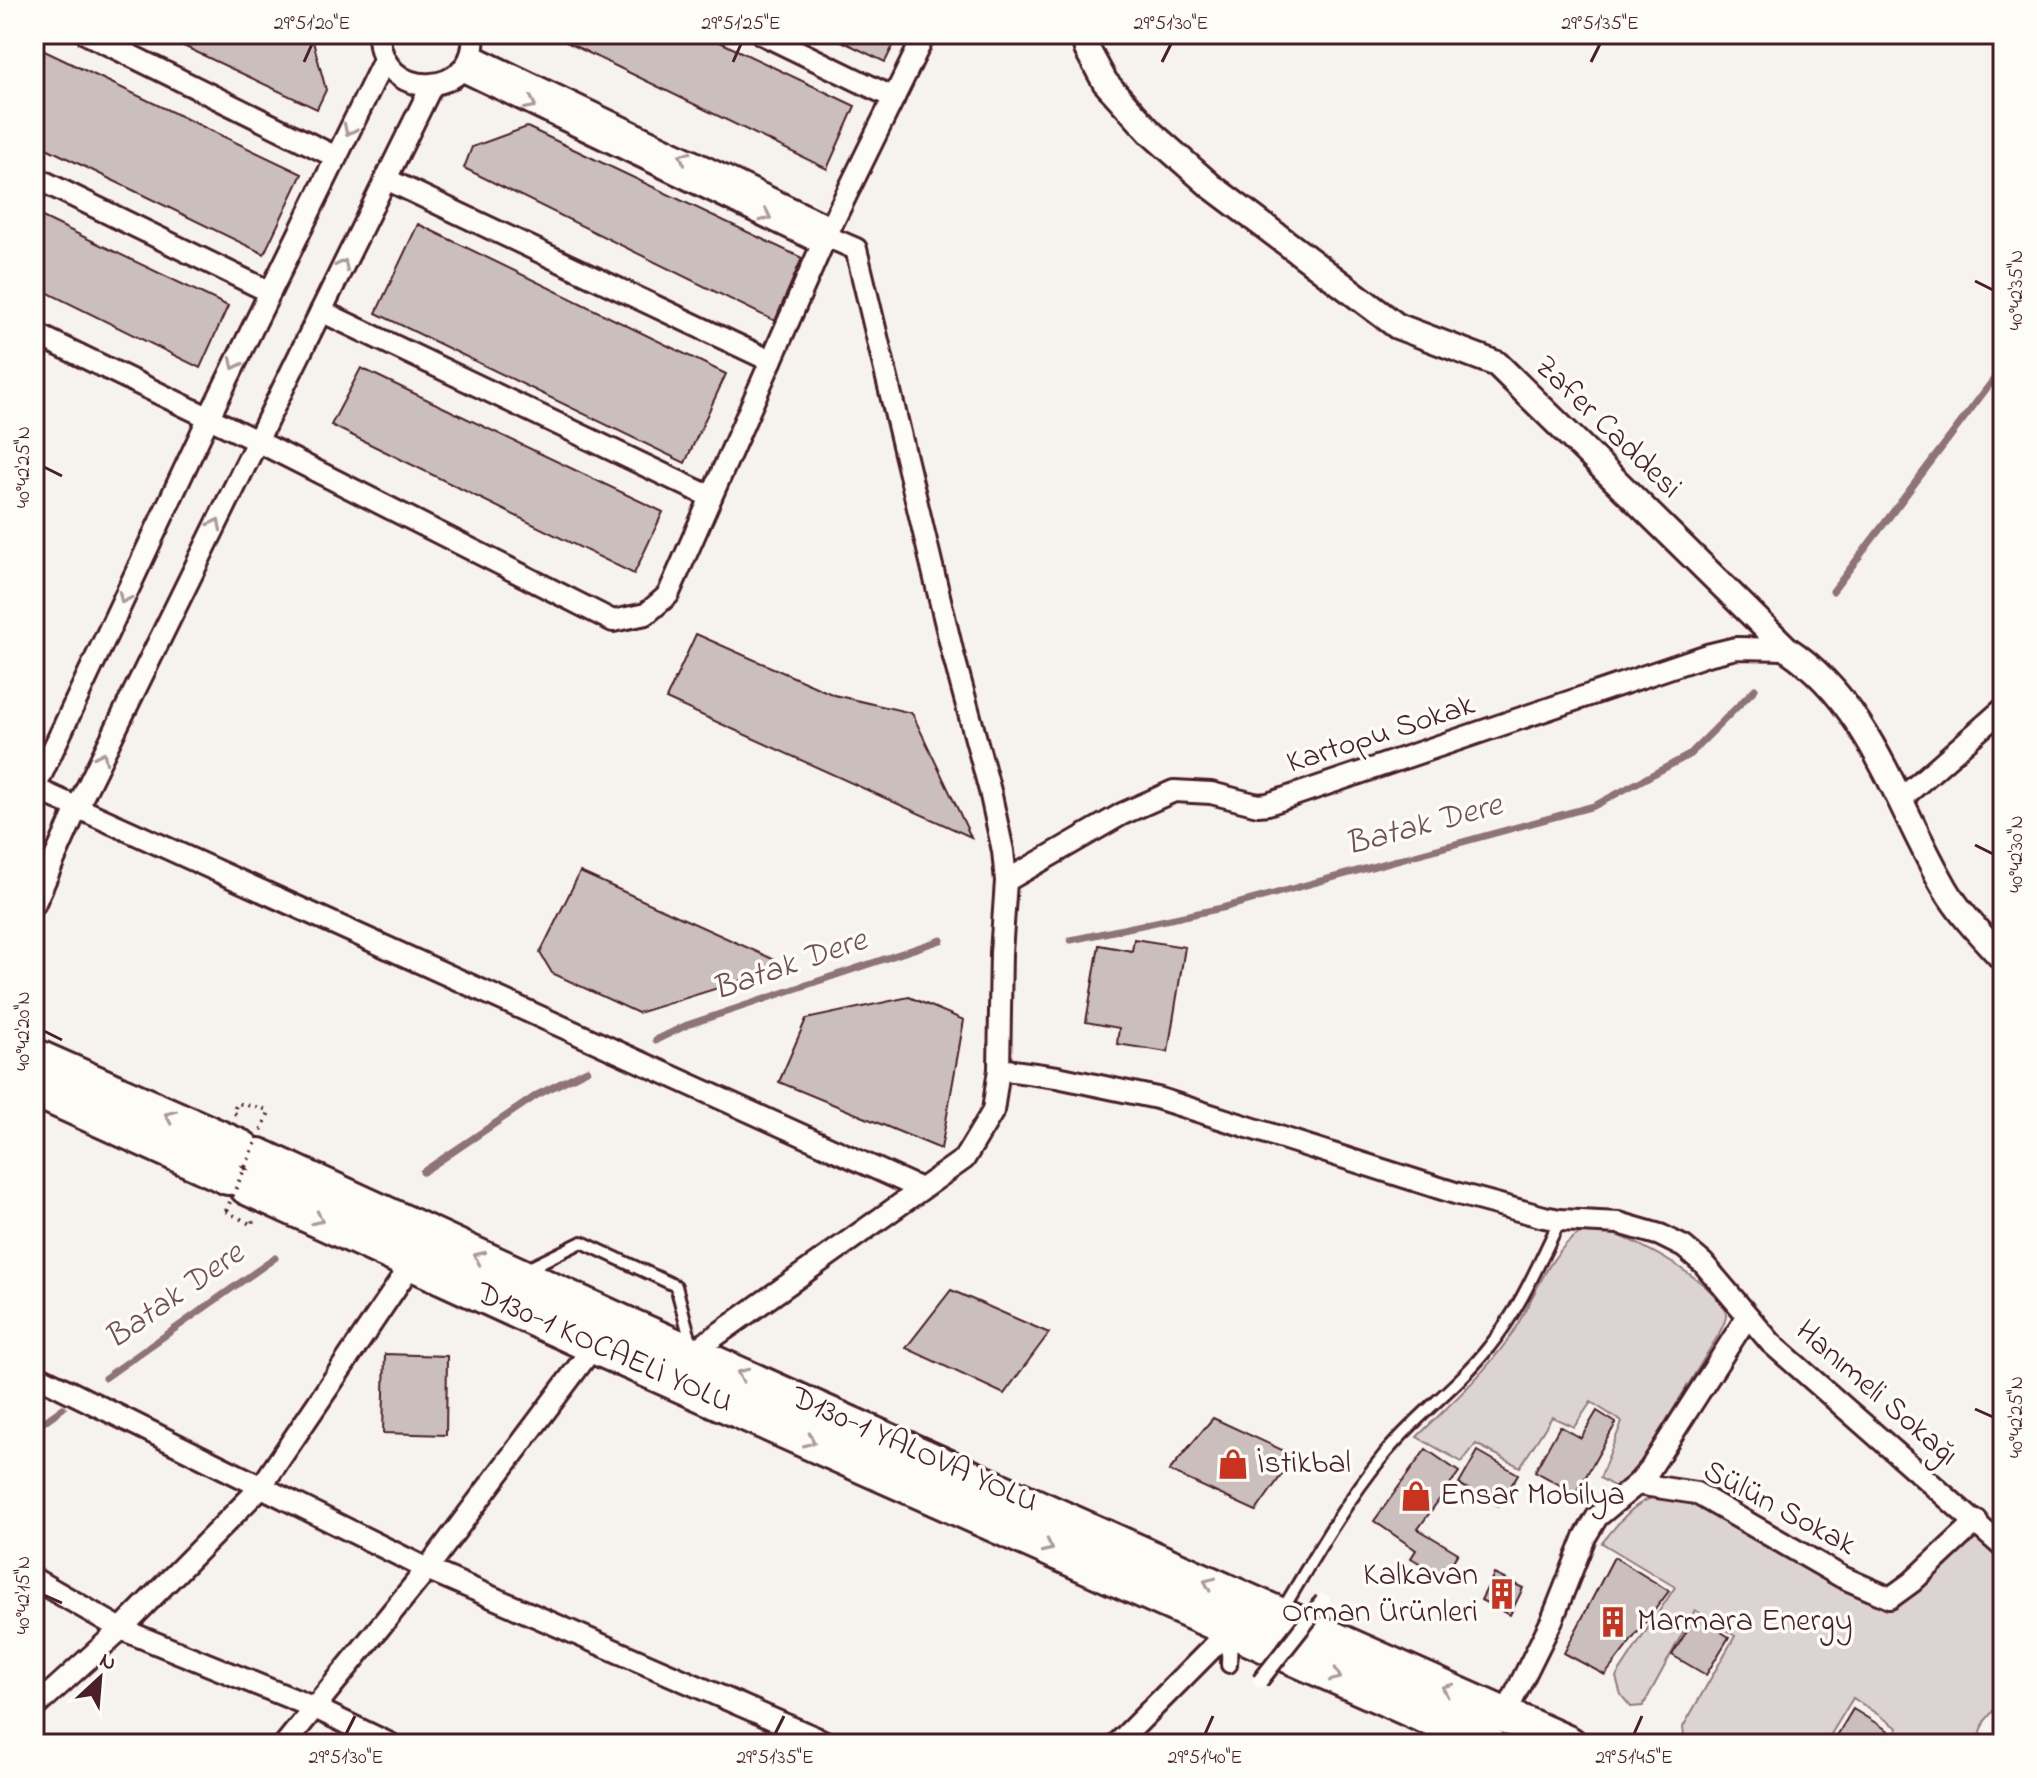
<svg xmlns="http://www.w3.org/2000/svg" width="2037" height="1778" viewBox="0 0 2037 1778" font-family="'Indie Flower',sans-serif">
<style>
.green{fill:#dcd4d2;stroke:#937a7e;stroke-width:2}
.lines{fill:none;stroke-linecap:round;stroke-linejoin:round}
.stream{stroke:#8e7378;stroke-width:7}
.building{fill:#cbbfbe;stroke:#4a1f2b;stroke-width:2}
.service-casing{stroke:#4a1f2b;stroke-width:16}
.pedestrian-casing{stroke:#4a1f2b;stroke-width:20}
.minor-casing{stroke:#4a1f2b;stroke-width:26}
.tertiary-casing{stroke:#4a1f2b;stroke-width:30}
.trunk-casing{stroke:#4a1f2b;stroke-width:40}
.path{stroke:#4a1f2b;stroke-width:4;stroke-dasharray:2 6;stroke-linecap:butt}
.service{stroke:#fdfcf7;stroke-width:10}
.pedestrian{stroke:#fdfcf7;stroke-width:14}
.minor{stroke:#fdfcf7;stroke-width:20}
.tertiary{stroke:#fdfcf7;stroke-width:24}
.trunk{stroke:#fdfcf7;stroke-width:34}
.pedestrian-bridge-casing{stroke:#4a1f2b;stroke-width:20;stroke-linecap:butt}
.path-bridge{stroke:#4a1f2b;stroke-width:4;stroke-dasharray:2 6;stroke-linecap:butt}
.pedestrian-bridge{stroke:#fdfcf7;stroke-width:14}
.oneway{stroke:#ac999b}
.ticks{fill:none;stroke:#4a1f2b;stroke-width:3}
.labels{text-anchor:middle;dominant-baseline:central;stroke-width:7;stroke-linejoin:round;paint-order:stroke}
.street-label{font-size:32px;fill:#4a1f2b;stroke:#fdfcf7}
.poi-label{font-size:32px;fill:#4a1f2b;stroke:#fdfcf7;text-anchor:start}
.water-label{font-size:34px;font-style:italic;fill:#725058;stroke:#fdfcf7}
.neatline{fill:none;stroke:#4a1f2b;stroke-width:3}
.ticks-label{font-size:20px;text-anchor:middle;fill:#4a1f2b}
</style>
<rect width="100%" height="100%" fill="#f6f3ef"/>
<filter id="ink" filterUnits="userSpaceOnUse"><feTurbulence type="fractalNoise" baseFrequency=".0125" numOctaves="2"/><feDisplacementMap in="SourceGraphic" scale="16" xChannelSelector="R" yChannelSelector="G"/><feConvolveMatrix kernelMatrix="1 2 1 2 8 2 1 2 1" color-interpolation-filters="sRGB"/></filter>
<g filter="url(#ink)">
<g class="green">
<path d="M1580 1233C1591 1233 1602 1231 1612 1234 1636 1239 1727 1289 1726 1316 1726 1321 1721 1329 1719 1334L1654 1441 1645 1463 1631 1479 1617 1488 1600 1478 1622 1422 1591 1402 1574 1427 1552 1417 1520 1467 1476 1444 1462 1462 1417 1437C1448 1406 1481 1377 1507 1341 1531 1309 1546 1253 1580 1233Z"/>
<path d="M1676 1493 1722 1513 1871 1602 1887 1605 1920 1587 1977 1536 2003 1560V1699L1984 1722 1978 1744H1889L1898 1728 1853 1698 1825 1744H1685L1683 1727 1735 1636 1695 1610 1643 1706 1631 1707 1621 1695 1616 1677 1675 1587 1602 1543C1625 1515 1638 1495 1676 1493Z"/>
</g>
<g class="lines">
<g class="stream">
<path d="M1833 591 2003 367"/>
<path d="M1071 940 1222 908 1594 806 1689 755 1755 689"/>
<path d="M656 1040 687 1025 941 940"/>
<path d="M423 1172 537 1095 587 1070"/>
<path d="M105 1378 275 1258"/>
<path d="M34 1429 63 1408"/>
</g>
</g>
<g class="building">
<path d="M158 34H311L326 90 317 109Z"/>
<path d="M550 34H703L855 106 827 169Z"/>
<path d="M827 34H899L885 62Z"/>
<path d="M34 46 302 174 264 254 34 142Z"/>
<path d="M527 127 802 258 775 321 464 168 472 147Z"/>
<path d="M34 213 228 306 200 368 34 286Z"/>
<path d="M418 224 726 374 685 463 376 313Z"/>
<path d="M361 368 663 512 634 574 331 425Z"/>
<path d="M696 634 834 695 912 713 971 837 666 699Z"/>
<path d="M580 872 788 966 638 1013 552 973 540 953Z"/>
<path d="M1134 939 1185 947 1168 1052 1117 1044 1119 1028 1086 1022 1099 945 1132 951Z"/>
<path d="M909 997 964 1020 941 1149 779 1082 806 1019Z"/>
<path d="M951 1290 1049 1333 1004 1394 906 1348Z"/>
<path d="M385 1354 447 1356 446 1435 383 1433Z"/>
<path d="M1597 1411 1616 1423 1576 1494 1535 1471 1560 1426 1581 1438Z"/>
<path d="M1213 1418 1295 1456 1256 1511 1169 1471Z"/>
<path d="M1426 1449 1459 1472 1418 1529 1458 1553 1443 1577 1411 1558 1416 1550 1374 1521Z"/>
<path d="M1478 1451 1518 1474 1499 1506 1459 1484Z"/>
<path d="M1614 1557 1669 1591 1605 1675 1564 1653Z"/>
<path d="M1494 1574 1523 1588 1510 1615 1481 1600Z"/>
<path d="M1696 1616 1729 1637 1706 1675 1672 1655Z"/>
<path d="M1853 1709 1889 1731 1881 1744H1832Z"/>
</g>
<g class="lines">
<defs>
<g id="service">
<path d="M527 1269 582 1242 676 1286 692 1346"/>
<path d="M1283 1609C1314 1557 1344 1504 1383 1456 1414 1417 1458 1387 1489 1347 1520 1309 1539 1263 1560 1220"/>
</g>
<path id="pedestrian" d="M1229 1665 1230 1630"/>
<g id="minor">
<path d="M87 34 336 157"/>
<path d="M379 34C380 105 480 97 473 34"/>
<path d="M762 34 894 98"/>
<path d="M471 55 830 227"/>
<path d="M461 70 823 244"/>
<path d="M34 177 270 292"/>
<path d="M386 179 771 361"/>
<path d="M321 311 711 497"/>
<path d="M34 333 257 441 613 621 646 614 668 595 826 236 925 34"/>
<path d="M34 788 921 1189"/>
<path d="M34 790 209 417 384 60"/>
<path d="M1901 799 2003 709"/>
<path d="M1006 881 1122 814 1174 791 1211 793 1258 805 1268 804 1707 655 1736 648 1787 649"/>
<path d="M34 905 77 808 432 85"/>
<path d="M999 1069 1057 1077 1157 1098 1455 1193 1544 1217 1560 1220 1619 1223 1660 1235 1684 1247 1703 1263 1771 1343 2003 1547"/>
<path d="M693 1352 964 1159 993 1111 999 1069 1001 953 1006 881 1003 851 990 791 953 654 856 249 826 236"/>
<path d="M34 1374 427 1569 830 1744"/>
<path d="M1637 1484 1696 1493 1842 1577 1890 1598 1912 1582 1977 1521"/>
<path d="M34 1579 121 1629 315 1708 390 1744"/>
<path d="M34 1708 121 1629 261 1487 413 1262"/>
<path d="M1505 1715 1552 1620 1585 1537 1597 1517 1637 1484 1650 1469 1747 1317"/>
<path d="M285 1744 427 1569 594 1346"/>
<path d="M1117 1744 1230 1630"/>
</g>
<path id="tertiary" d="M1083 34 1087 49 1105 82 1151 133 1211 186 1397 326 1497 364 1787 649C1870 704 1897 806 1945 888 1960 914 1982 936 2003 959"/>
<g id="trunk">
<path d="M34 1056 242 1148"/>
<path d="M34 1089 228 1177"/>
<path d="M259 1156 621 1322 1569 1744"/>
<path d="M247 1187 594 1346 1488 1744"/>
</g>
</defs>
<use href="#service" class="service-casing"/>
<use href="#pedestrian" class="pedestrian-casing"/>
<use href="#minor" class="minor-casing"/>
<use href="#tertiary" class="tertiary-casing"/>
<use href="#trunk" class="trunk-casing"/>
<g class="path">
<path d="M236 1114 233 1112 237 1103 270 1110"/>
<path d="M226 1211 252 1225 253 1219"/>
</g>
<use href="#service" class="service"/>
<use href="#pedestrian" class="pedestrian"/>
<use href="#minor" class="minor"/>
<use href="#tertiary" class="tertiary"/>
<use href="#trunk" class="trunk"/>
<defs>
<path id="pedestrian-bridge" d="M1260 1681 1323 1601"/>
</defs>
<use href="#pedestrian-bridge" class="pedestrian-bridge-casing"/>
<path class="path-bridge" d="M226 1211 270 1110"/>
<use href="#pedestrian-bridge" class="pedestrian-bridge"/>
</g>
<defs><path id="oneway-chevron" d="M-2-3.5L2.5 0L-2 3.5" fill="none" stroke-width="1.6" stroke-linecap="round" stroke-linejoin="round" transform="scale(2)"/></defs>
<g class="oneway">
<use href="#oneway-chevron" transform="translate(531 104) rotate(26)"/>
<use href="#oneway-chevron" transform="translate(349 130) rotate(116)"/>
<use href="#oneway-chevron" transform="translate(684 157) rotate(-154)"/>
<use href="#oneway-chevron" transform="translate(766 216) rotate(26)"/>
<use href="#oneway-chevron" transform="translate(343 265) rotate(-64)"/>
<use href="#oneway-chevron" transform="translate(235 364) rotate(116)"/>
<use href="#oneway-chevron" transform="translate(216 524) rotate(-64)"/>
<use href="#oneway-chevron" transform="translate(124 598) rotate(115)"/>
<use href="#oneway-chevron" transform="translate(102 757) rotate(-64)"/>
<use href="#oneway-chevron" transform="translate(170 1116) rotate(-156)"/>
<use href="#oneway-chevron" transform="translate(318 1219) rotate(25)"/>
<use href="#oneway-chevron" transform="translate(479 1257) rotate(-155)"/>
<use href="#oneway-chevron" transform="translate(742 1374) rotate(-156)"/>
<use href="#oneway-chevron" transform="translate(810 1441) rotate(24)"/>
<use href="#oneway-chevron" transform="translate(1048 1547) rotate(25)"/>
<use href="#oneway-chevron" transform="translate(1209 1583) rotate(-156)"/>
<use href="#oneway-chevron" transform="translate(1336 1676) rotate(24)"/>
<use href="#oneway-chevron" transform="translate(1447 1689) rotate(-156)"/>
</g>
</g>
<path class="ticks" d="M304 62 312 44M733 62 741 44M1162 62 1171 44M1591 62 1600 44M1975 281 1993 290M44 467 62 476M1975 845 1993 854M44 1031 62 1040M1975 1409 1993 1417M44 1595 62 1603M346 1734 355 1716M775 1734 784 1716M1205 1734 1213 1716M1634 1734 1642 1716"/>
<defs>
<symbol id="shop-bare" viewBox="-9 -9 18 18"><path d="M-5-2.5h2.3a2.7 3.5 0 0 1 5.4 0H5L5.5 6h-11ZM-1.5-2.5h3a1.5 2.3 0 0 0-3 0Z" fill="#c8321e" stroke="#fdfcf7" stroke-width="2.5" paint-order="stroke"/></symbol>
<symbol id="building-bare" viewBox="-9 -9 18 18"><path d="M-4-6H4V6H1V3H-1V6H-4ZM-2.5-4.3h1.7v1.8h-1.7ZM.8-4.3h1.7v1.8H.8ZM-2.5-1h1.7V.8h-1.7ZM.8-1h1.7V.8H.8Z" fill="#c8321e" stroke="#fdfcf7" stroke-width="2.5" paint-order="stroke"/></symbol>
</defs>
<g fill-rule="evenodd">
<use href="#shop-bare" x="1211" y="1442" width="44" height="44"/>
<use href="#shop-bare" x="1394" y="1474" width="44" height="44"/>
<use href="#building-bare" x="1480" y="1572" width="44" height="44"/>
<use href="#building-bare" x="1591" y="1600" width="44" height="44"/>
</g>
<g class="labels">
<g class="street-label">
<text transform="translate(1607 428) rotate(44)">Zafer Caddesi</text>
<text transform="translate(1381 735) rotate(-18)">Kartopu Sokak</text>
<text transform="translate(604 1349) rotate(24)">D130-1 KOCAELİ YOLU</text>
<text transform="translate(1876 1394) rotate(41)">Hanımeli Sokağı</text>
<text transform="translate(914 1451) rotate(24)">D130-1 YALOVA YOLU</text>
<text transform="translate(1779 1509) rotate(28)">Sülün Sokak</text>
</g>
<g class="poi-label">
<text x="1257" y="1464">İstikbal</text>
<text x="1440" y="1496">Ensar Mobilya</text>
<text x="1478" y="1576" text-anchor="end">Kalkavan<tspan x="1478" dy="37">Orman Ürünleri</tspan></text>
<text x="1637" y="1622">Marmara Energy</text>
</g>
<g class="water-label">
<text transform="translate(1424 826) rotate(-15)">Batak Dere</text>
<text transform="translate(790 966) rotate(-19)">Batak Dere</text>
<text transform="translate(175 1297) rotate(-35)">Batak Dere</text>
</g>
</g>
<rect width="2037" height="1778" fill="none" stroke="#fdfcf7" stroke-width="88"/>
<g transform="translate(100 1678) rotate(26)" stroke="#fdfcf7" stroke-width="6" paint-order="stroke">
<path d="M0-6L14 30L0 20L-14 30Z" fill="#4a1f2b"/>
<text y="-12" font-size="22" font-weight="bold" text-anchor="middle" fill="#4a1f2b">N</text>
</g>
<rect x="44" y="44" width="1949" height="1690" class="neatline"/>
<g class="ticks-label">
<text x="312" y="29">29°51'20"E</text>
<text x="741" y="29">29°51'25"E</text>
<text x="1171" y="29">29°51'30"E</text>
<text x="1600" y="29">29°51'35"E</text>
<text transform="translate(2015 290) rotate(-90)" y="7">40°42'35"N</text>
<text transform="translate(22 467) rotate(-90)" y="7">40°42'25"N</text>
<text transform="translate(2015 854) rotate(-90)" y="7">40°42'30"N</text>
<text transform="translate(22 1031) rotate(-90)" y="7">40°42'20"N</text>
<text transform="translate(2015 1417) rotate(-90)" y="7">40°42'25"N</text>
<text transform="translate(22 1595) rotate(-90)" y="7">40°42'15"N</text>
<text x="346" y="1763">29°51'30"E</text>
<text x="775" y="1763">29°51'35"E</text>
<text x="1205" y="1763">29°51'40"E</text>
<text x="1634" y="1763">29°51'45"E</text>
</g>
</svg>
